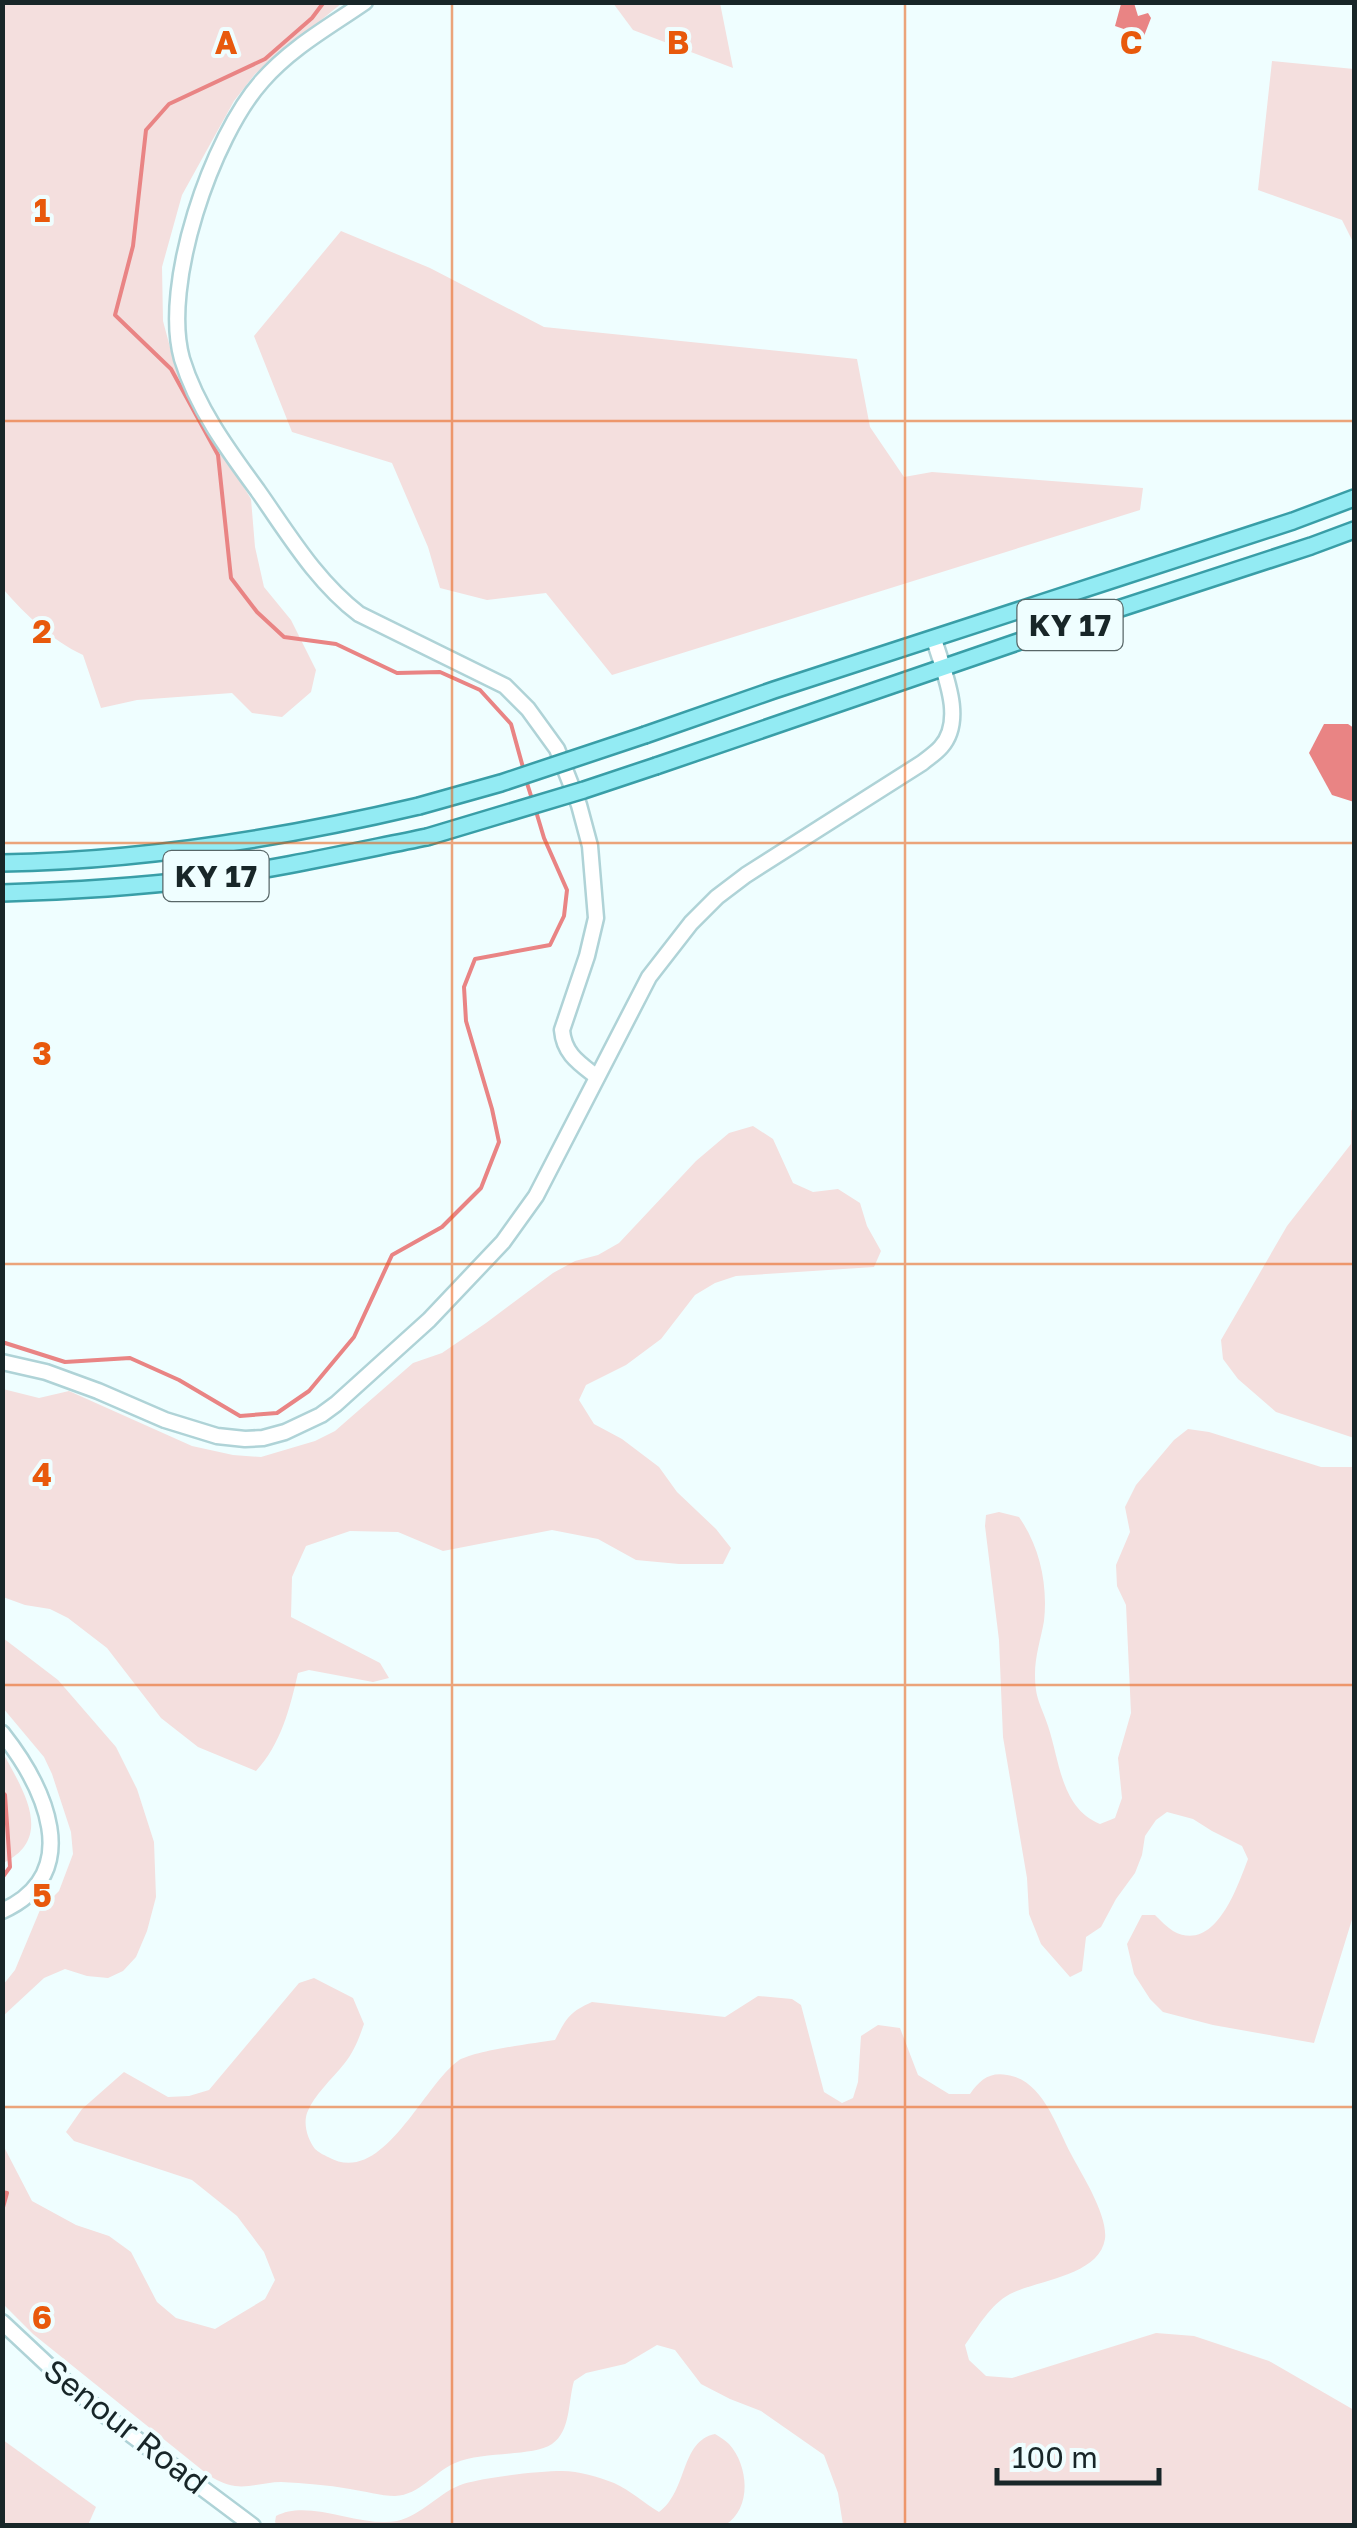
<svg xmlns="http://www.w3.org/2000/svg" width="1357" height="2528" viewBox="0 0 1357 2528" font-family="'Golos Text',sans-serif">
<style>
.green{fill:#f4dfde}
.water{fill:#e98484}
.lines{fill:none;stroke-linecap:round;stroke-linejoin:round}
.stream{stroke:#e98484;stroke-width:4}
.secondary-casing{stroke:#afd3d7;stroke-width:19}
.primary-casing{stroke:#399ea7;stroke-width:20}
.secondary{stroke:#fff;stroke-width:14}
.primary{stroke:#93ebf3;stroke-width:15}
.primary-bridge-casing{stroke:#399ea7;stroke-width:20;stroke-linecap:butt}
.primary-bridge{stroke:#93ebf3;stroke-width:15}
.grid{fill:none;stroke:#e8590c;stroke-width:2.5;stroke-opacity:0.55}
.labels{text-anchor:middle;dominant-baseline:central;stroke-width:8;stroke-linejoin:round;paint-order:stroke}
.shield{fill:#effeff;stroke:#586768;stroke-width:2.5}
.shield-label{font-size:30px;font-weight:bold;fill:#182628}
.street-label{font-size:32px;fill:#182628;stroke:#effeff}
.grid-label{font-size:32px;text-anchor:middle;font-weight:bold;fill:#e8590c;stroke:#effeff;stroke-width:8;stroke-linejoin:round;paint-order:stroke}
</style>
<rect width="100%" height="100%" fill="#effeff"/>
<g class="green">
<path d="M2 3H342L255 74 234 101 182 195 162 267 163 321 175 366 204 422 251 499 255 547 264 587 291 620 316 670 311 692 282 717 252 713 232 693 137 700 101 708 83 655C51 640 26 615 3 589Z"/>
<path d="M613 3H720L733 68 633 30Z"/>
<path d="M1272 61 1354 69V244L1342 220 1258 190Z"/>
<path d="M341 231 430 268 544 327 857 359 870 427 904 477 932 472 1143 488 1140 510 612 675 546 593 487 600 440 588 428 547 392 463 292 432 254 336Z"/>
<path d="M1354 1105V1438L1276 1412 1238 1379 1223 1359 1221 1340 1287 1226 1351 1144V1111Z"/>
<path d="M753 1126 773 1139 793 1183 813 1192 838 1189 860 1203 867 1226 881 1251 874 1267 736 1276 715 1283 695 1295 661 1339 626 1365 586 1385 579 1400 594 1424 622 1439 659 1467 677 1492 716 1529 731 1548 723 1564H679L636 1560 598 1539 552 1530 443 1551 398 1532 350 1531 306 1546 292 1577 291 1617 380 1663 389 1678 373 1682 309 1670 298 1673C290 1708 281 1744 256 1771L198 1747 161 1718 107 1648 68 1618 50 1609 25 1605 3 1597V1389L39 1398 69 1391 192 1446 233 1455 261 1457 315 1441 335 1431 413 1363 442 1353 486 1323 553 1273 575 1261 598 1255 619 1243 696 1161 729 1133Z"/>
<path d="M1188 1429 1209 1432 1321 1467H1354V1913L1314 2043 1213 2025 1163 2012 1150 1999 1134 1974 1127 1944 1142 1915H1155C1160 1920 1167 1927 1173 1931 1215 1954 1237 1888 1248 1859L1242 1846 1212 1831 1193 1819 1167 1812 1156 1820 1145 1836 1142 1855 1135 1873 1116 1899 1101 1927 1086 1937 1082 1971 1070 1977 1041 1944 1029 1914 1027 1878 1003 1737 999 1640 985 1526 986 1515 999 1512 1019 1517C1040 1547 1048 1585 1044 1621 1041 1638 1035 1656 1035 1674 1035 1700 1041 1704 1048 1726 1060 1762 1061 1808 1100 1824L1115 1818 1122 1798 1118 1758 1131 1713 1126 1605 1117 1586 1116 1565 1130 1532 1125 1507 1136 1485 1174 1440Z"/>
<path d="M3 1638 58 1680 116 1747 137 1789 154 1842 156 1897 147 1931 136 1957 123 1971 108 1978 87 1976 65 1969 44 1978 3 2016V1985L15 1970 40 1910 59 1891 73 1854 71 1832 52 1774 44 1757 3 1708Z"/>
<path d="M3 1753C23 1790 55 1838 3 1863Z"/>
<path d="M314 1978 353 1998 364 2024C359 2038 354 2052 344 2064 332 2079 314 2095 307 2113 303 2125 308 2140 315 2149 318 2152 324 2155 328 2157 382 2188 422 2087 458 2061 472 2051 535 2043 555 2040 566 2019 569 2012 592 2002L725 2017 758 1996 792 1999 801 2005 824 2092 842 2103 853 2098 858 2082 861 2036 878 2025 900 2028 918 2075 949 2094H970C980 2080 989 2072 1007 2075 1043 2080 1056 2126 1071 2154 1082 2175 1108 2215 1105 2239 1099 2276 1037 2280 1010 2294 990 2305 978 2327 965 2345L969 2360 986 2376 1012 2378 1156 2333 1194 2336 1269 2361 1354 2410V2525H843L838 2493 824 2455 761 2411 730 2399 701 2384 675 2350 657 2345 625 2364 586 2373 574 2381C568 2401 571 2431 552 2444 532 2457 483 2451 455 2463 434 2472 420 2495 395 2496 381 2496 364 2491 350 2489 327 2485 304 2483 281 2482 266 2482 250 2488 235 2486 224 2484 216 2480 207 2474L33 2334 3 2304V2145L32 2201 76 2225 109 2236 131 2252 157 2302 176 2318 215 2329 265 2299 275 2280 264 2252 237 2216 192 2180 74 2141 66 2132 82 2109 124 2072 168 2097 189 2096 209 2090 299 1983Z"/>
<path d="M715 2434C720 2437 725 2440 729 2444 749 2466 752 2509 725 2525L278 2526 275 2522 276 2516C309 2498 360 2528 397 2521 423 2515 439 2492 463 2484 485 2477 539 2471 562 2471 579 2471 598 2477 614 2483 630 2490 644 2503 659 2512 688 2491 680 2441 715 2434Z"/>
<path d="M3 2440 96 2507 88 2525H3Z"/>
</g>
<g class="water">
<path d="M1126 3H1134L1138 16 1148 13 1151 18 1144 36 1115 26 1121 4Z"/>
<path d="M1324 724H1348L1354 728V802L1332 795 1309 753Z"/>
</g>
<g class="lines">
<g class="stream">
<path d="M324 2 312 18 265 59 169 104 146 130 133 246 115 315 171 369 218 455 231 578 257 612 284 637 336 644 397 673 440 672 480 690 511 724 524 771"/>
<path d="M526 780 532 799"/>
<path d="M2 1342 65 1362 130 1358 179 1380 240 1416 277 1413 309 1391 354 1337 392 1255 442 1227 481 1188 499 1142 492 1109 466 1021 464 987 475 959 550 945 564 916 567 890 544 838 535 808"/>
<path d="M2 1792 5 1795 10 1867 2 1878"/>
<path d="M2 2192 7 2193 2 2211"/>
</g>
<defs>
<g id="secondary">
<path d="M365 2C329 27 292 47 262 81 212 137 161 285 182 359 197 408 228 450 258 491 289 535 316 581 359 614L505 686 528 709 557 749 579 805 590 846 596 918 587 956 562 1030C564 1054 579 1063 597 1077"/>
<path d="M2 1362 46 1372 98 1391 165 1420 217 1436 245 1439 263 1438 285 1432 321 1415 336 1404 429 1320 503 1242 536 1196 649 977 691 923 717 897 746 875 922 763C928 758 936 753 941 747 966 719 943 671 934 639"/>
<path d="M2 1733C43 1785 87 1873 2 1911"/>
<path d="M2 2322 65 2381 106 2416 253 2526"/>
</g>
<g id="primary">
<path d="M645 735 774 690 1293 521 1354 498"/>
<path d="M656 766 1035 636 1311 546 1354 530"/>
<path d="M2 863C142 861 283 838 419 806"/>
<path d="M2 893C69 891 135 887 201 879 277 869 352 852 427 837"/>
</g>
</defs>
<use href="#secondary" class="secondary-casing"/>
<use href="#primary" class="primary-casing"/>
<use href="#secondary" class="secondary"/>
<use href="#primary" class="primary"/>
<defs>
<g id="primary-bridge">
<path d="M419 806 501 783 645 735"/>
<path d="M427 837 584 790 656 766"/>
</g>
</defs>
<use href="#primary-bridge" class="primary-bridge-casing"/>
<use href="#primary-bridge" class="primary-bridge"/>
</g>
<path class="grid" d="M452 2V2526M905 2V2526M2 421H1354M2 843H1354M2 1264H1354M2 1685H1354M2 2107H1354"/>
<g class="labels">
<g class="shield">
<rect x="1017.5" y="600" width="105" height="50" rx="8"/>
<rect x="163.5" y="851" width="105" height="50" rx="8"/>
</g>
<g class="shield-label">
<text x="1070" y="625">KY 17</text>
<text x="216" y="876">KY 17</text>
</g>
<g class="street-label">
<text transform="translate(126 2426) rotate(38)">Senour Road</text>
</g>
</g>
<g class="grid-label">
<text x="226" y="54">A</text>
<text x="678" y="54">B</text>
<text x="1131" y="54">C</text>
<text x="42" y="222">1</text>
<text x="42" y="643">2</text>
<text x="42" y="1065">3</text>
<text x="42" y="1486">4</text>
<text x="42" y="1907">5</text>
<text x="42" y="2329">6</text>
</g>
<rect width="1357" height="2528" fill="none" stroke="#182628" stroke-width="10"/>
<path d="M997 2468v15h162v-15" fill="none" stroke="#182628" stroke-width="5"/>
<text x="1012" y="2468" font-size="30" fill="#182628" stroke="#effeff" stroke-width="8" paint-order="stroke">100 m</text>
</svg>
